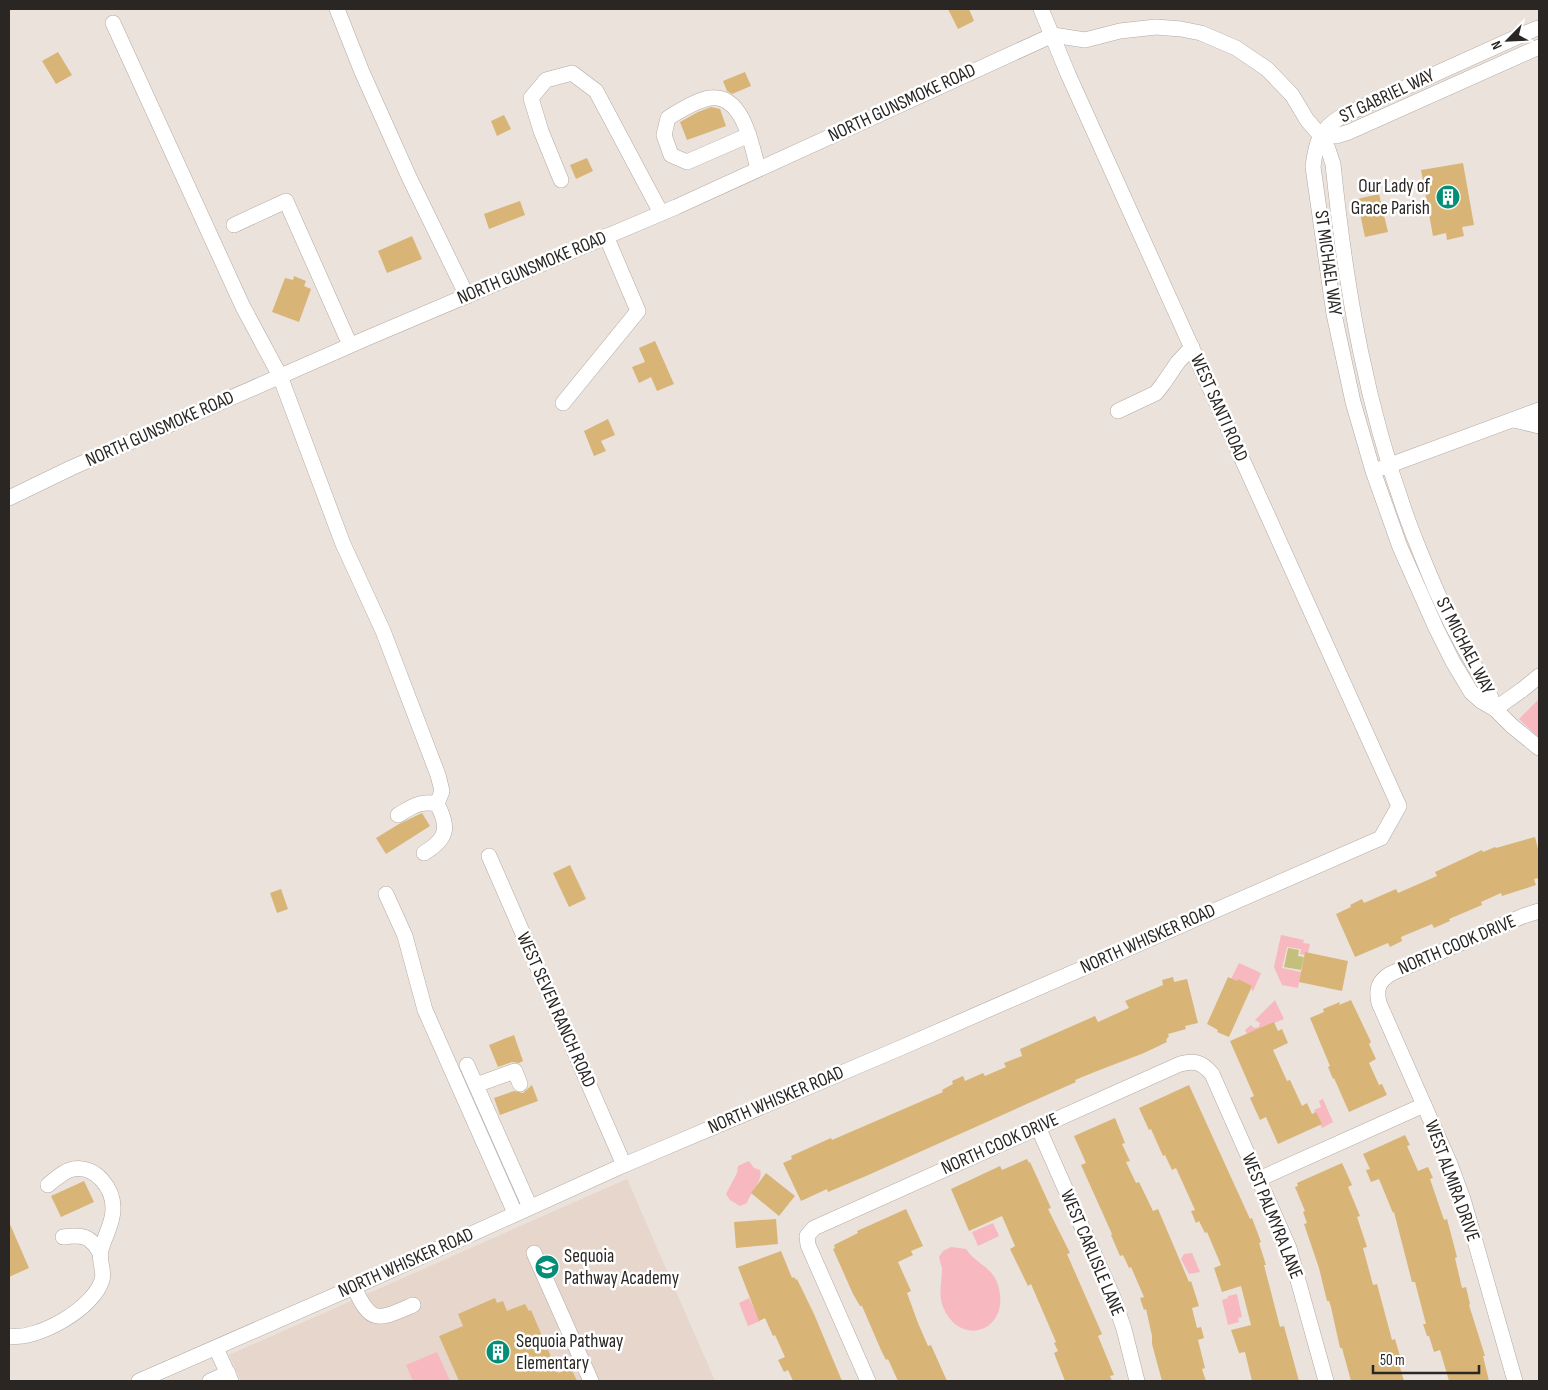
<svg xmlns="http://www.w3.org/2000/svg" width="1548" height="1390" viewBox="0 0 1548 1390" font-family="'Sofia Sans Condensed',sans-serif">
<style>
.built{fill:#e6d6cb}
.green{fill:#f7b8c0}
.water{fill:#c4bf7b}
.building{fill:#d8b577}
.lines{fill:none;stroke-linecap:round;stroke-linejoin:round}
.minor-casing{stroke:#b2a9a3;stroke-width:16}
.minor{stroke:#fff;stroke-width:15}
.labels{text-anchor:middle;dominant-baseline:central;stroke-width:5;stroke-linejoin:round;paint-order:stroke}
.street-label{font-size:19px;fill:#292624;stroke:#fff}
.poi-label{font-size:19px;fill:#292624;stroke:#fff;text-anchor:start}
</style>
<rect width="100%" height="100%" fill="#eae2db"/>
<path class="built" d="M627 1179 715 1381H241L229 1355Z"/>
<g class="green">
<path d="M1539 699V738L1519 719Z"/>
<path d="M1281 935 1304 940 1303 943 1310 944 1308 953H1305L1304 955 1300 954 1301 949 1287 947 1282 968 1301 972 1298 988 1282 985 1274 967Z"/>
<path d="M1239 963 1261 973 1253 991 1251 990 1252 986 1238 980 1236 981 1231 979Z"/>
<path d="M1275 1000 1284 1019 1247 1034 1245 1030 1251 1025 1254 1028 1259 1027 1260 1023 1255 1020Z"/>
<path d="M1323 1099 1333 1122 1322 1128 1314 1110 1321 1107 1319 1101Z"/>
<path d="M749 1161 754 1168 760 1170C764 1179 750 1193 747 1203L740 1206 730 1200 726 1194 737 1173 738 1166Z"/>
<path d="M993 1223 999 1236 978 1246 972 1232Z"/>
<path d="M951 1247 966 1249C974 1262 991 1267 997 1282 1014 1330 961 1350 943 1307 938 1293 942 1282 942 1268 941 1265 940 1261 939 1257L943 1251Z"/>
<path d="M1192 1253 1200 1272 1189 1274 1181 1259 1184 1254Z"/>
<path d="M1237 1294 1242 1317 1238 1318 1239 1322 1228 1325 1222 1300 1228 1298V1296Z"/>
<path d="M749 1298 760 1321 748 1326 739 1303Z"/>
<path d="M437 1352 450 1381H413L406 1365Z"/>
</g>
<path class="water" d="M1288 948 1299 950 1298 956 1304 957 1301 970 1284 967Z"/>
<g class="building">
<path d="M948 9H969L974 21 958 29Z"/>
<path d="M58 52 72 75 56 84 42 61Z"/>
<path d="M745 72 751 86 732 94 727 91 723 81Z"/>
<path d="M711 107 720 109 726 126 687 140 680 122 698 112Z"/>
<path d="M504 115 511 129 497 136 491 121Z"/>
<path d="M587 158 593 171 576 179 570 165Z"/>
<path d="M1463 163 1474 225 1462 227 1464 236 1447 240 1446 233 1433 236 1421 170Z"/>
<path d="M1379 194 1388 232 1365 237 1357 199Z"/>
<path d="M520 201 525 215 489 229 484 214Z"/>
<path d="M412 236 422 259 387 273 378 251Z"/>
<path d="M294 276 306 281 304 286 311 289 299 322 272 312 285 278 293 280Z"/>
<path d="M655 341 674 384 657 391 651 377 639 383 632 367 645 362 639 348Z"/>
<path d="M608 419 615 435 601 441 606 451 594 456 584 431Z"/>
<path d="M422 813 430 826 386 854 376 838 399 824Z"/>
<path d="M1535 837 1539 853V878L1534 879 1536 885 1502 896 1501 893 1481 902 1482 905 1449 919 1450 921 1434 928 1432 924 1401 937 1402 941 1390 947 1388 943 1355 957 1336 914 1351 907 1350 905 1362 899 1364 903 1396 889 1398 893 1437 876 1435 872 1482 850 1483 852 1495 847 1496 848Z"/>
<path d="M570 865 586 899 569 907 553 873Z"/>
<path d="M281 889 288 909 277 913 270 893Z"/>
<path d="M1305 952 1348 961 1342 991 1299 982Z"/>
<path d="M1173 977 1174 982 1187 979 1198 1023 1185 1026 1186 1029 1168 1034 1169 1036 1166 1040 1167 1042 1144 1053 1097 1071 1075 1080 1076 1082 866 1176 828 1192 827 1189 801 1201 783 1163 792 1159 791 1156 831 1138 832 1140 943 1092 942 1090 953 1084 952 1081 963 1076 965 1081 983 1073 985 1076 1006 1067 1004 1063 1022 1056 1020 1049 1095 1016 1098 1022 1129 1008 1125 1001 1163 985 1162 980Z"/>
<path d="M1228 977 1237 981 1238 979 1252 986 1229 1037 1217 1032 1218 1030 1207 1024Z"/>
<path d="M1351 1000 1371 1042 1369 1044 1376 1059 1369 1063 1379 1085 1382 1084 1387 1095 1349 1112 1334 1078 1333 1079 1328 1067 1330 1066 1310 1018 1324 1012 1323 1009 1340 1002 1339 1005Z"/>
<path d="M1274 1022 1278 1031 1282 1029 1288 1043 1273 1050 1287 1081 1290 1080 1302 1106 1307 1103 1312 1114 1316 1112 1322 1124 1278 1144 1266 1117 1260 1120 1250 1098 1254 1096 1230 1041Z"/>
<path d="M514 1035 523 1061 519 1063 512 1062 498 1067 489 1045Z"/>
<path d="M532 1085 538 1101 500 1115 494 1098 514 1091 523 1093Z"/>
<path d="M1189 1085 1250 1219 1252 1218 1261 1242 1259 1243 1266 1265H1264L1280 1327 1284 1326 1299 1381H1252L1245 1352 1239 1353 1231 1330 1251 1325 1241 1286 1222 1292 1214 1268 1221 1265 1207 1232 1205 1233 1199 1221 1196 1223 1191 1211 1195 1210 1181 1179 1176 1168 1172 1170 1165 1155 1163 1156 1151 1129 1149 1130 1139 1108Z"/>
<path d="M1115 1118 1125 1143 1122 1144 1130 1161 1126 1162 1136 1183 1139 1182 1153 1211 1158 1209 1189 1282 1191 1281 1199 1306 1192 1308 1197 1328 1201 1327 1204 1338 1198 1340 1205 1368 1202 1369 1206 1381H1162L1152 1344V1336L1146 1309 1144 1310 1140 1298 1144 1297 1131 1267 1129 1268 1123 1255 1120 1256 1111 1235 1112 1234 1081 1165 1086 1163 1074 1136Z"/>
<path d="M1405 1135 1410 1145 1407 1146 1418 1171 1428 1167 1433 1178 1430 1179 1444 1220 1447 1219 1457 1257 1455 1258 1462 1288 1466 1287 1470 1304 1469 1305 1485 1356H1483L1489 1381H1449L1440 1350 1434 1352 1429 1336H1427L1423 1324H1426L1415 1282H1412L1394 1212 1393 1213 1379 1179 1371 1182 1366 1170 1370 1169 1363 1154Z"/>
<path d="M1027 1159 1029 1163 1030 1162 1051 1208 1048 1209 1070 1253 1067 1254 1102 1334 1098 1336 1114 1375 1110 1376 1112 1381H1065L1054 1353 1058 1351 1054 1343 1056 1342 1031 1284 1028 1286 1010 1249 1015 1246 1002 1216 969 1231 951 1189 1000 1166 1002 1170Z"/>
<path d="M1342 1163 1352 1185 1348 1187 1360 1216 1357 1217 1367 1247 1363 1248 1373 1285 1377 1284 1392 1340 1395 1339 1402 1363 1399 1364 1404 1381H1351L1342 1348H1340L1331 1307 1329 1301H1327L1319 1268 1304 1224 1307 1223 1303 1212 1305 1211 1295 1187 1298 1186 1297 1183Z"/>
<path d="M766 1173 795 1196 779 1216 751 1193Z"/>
<path d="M84 1181 94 1202 61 1217 51 1196Z"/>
<path d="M906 1209 923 1246 911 1251 913 1255 898 1262 911 1291 907 1293 918 1323 928 1346 931 1345 947 1381H898L888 1359 886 1360 881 1350 862 1306H860L853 1294 833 1249 835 1248 834 1245 858 1233 857 1231Z"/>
<path d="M776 1219 778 1244 736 1248 734 1222Z"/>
<path d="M9 1222 29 1268 9 1277Z"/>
<path d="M781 1251 792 1278 794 1277 796 1280 797 1279 814 1314 842 1381H793L788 1370 784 1372 778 1360 785 1357 775 1335 773 1336 765 1318 759 1321 738 1267Z"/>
<path d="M495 1298 497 1303 503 1301 507 1311 525 1304 529 1311 531 1310 558 1373 571 1368 577 1381H459L439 1336 463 1326 458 1314Z"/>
</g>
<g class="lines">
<defs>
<g id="minor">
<path d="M337 9 362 72 409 177 467 296"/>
<path d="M113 23 243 307 280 376 343 544 383 631 438 775 442 791 437 804"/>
<path d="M1539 28 1535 29 1342 116C1319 130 1316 142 1313 167L1334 314 1353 402 1373 471 1400 547 1436 628 1453 662 1471 692 1481 701 1495 709 1512 726 1539 748"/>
<path d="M749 135 687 162 671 155 664 135 668 118C679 111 697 100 710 98 743 93 752 146 758 169"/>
<path d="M1320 135 1336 136 1349 132 1539 47"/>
<path d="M561 180 541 131 531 98 546 80 572 73 596 91 661 213"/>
<path d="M234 225 286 201 350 345"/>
<path d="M563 403 638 311 606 236"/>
<path d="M1118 411 1156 393 1163 384 1178 362 1192 347"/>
<path d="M1514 420 1539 426"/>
<path d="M1382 468 1539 410"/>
<path d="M9 498 71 468 365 339 676 207 1053 35 1085 40 1120 31 1156 27 1181 29 1201 33 1236 48 1267 69 1292 95 1307 120 1320 135 1328 149 1333 164C1346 292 1367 413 1413 534 1427 569 1441 605 1459 638 1471 662 1487 683 1495 709"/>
<path d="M1495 709 1522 690 1539 676"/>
<path d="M398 815C412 807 420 800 437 804 450 828 447 839 424 853"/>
<path d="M489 856 624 1165"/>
<path d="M386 894 405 936 425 1010 515 1213"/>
<path d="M467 1065 530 1207"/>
<path d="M476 1085 515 1071 520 1084"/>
<path d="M1038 1127 1113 1297 1124 1329 1137 1381"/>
<path d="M1259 1179 1424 1105"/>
<path d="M63 1237C82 1234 91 1236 100 1253"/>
<path d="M534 1253 591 1381"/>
<path d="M354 1287C371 1325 378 1320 413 1305"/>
<path d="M9 1336C37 1341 94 1308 102 1280 105 1271 98 1260 101 1250 104 1238 113 1223 113 1210 114 1189 96 1165 73 1169 64 1171 55 1179 48 1185"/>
<path d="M216 1348 231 1381"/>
<path d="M139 1381 354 1287 624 1165 898 1049 1381 838 1399 806 1068 74 1041 9"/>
<path d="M210 1381 228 1373"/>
<path d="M868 1381 808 1245 807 1236 814 1228 1180 1064C1194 1060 1202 1062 1212 1074L1289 1248 1326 1381"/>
<path d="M1515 1381 1463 1199 1450 1164 1379 1003C1376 989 1378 982 1390 974L1523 916 1539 911"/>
</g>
</defs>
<use href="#minor" class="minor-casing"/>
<use href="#minor" class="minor"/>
</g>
<defs>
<symbol id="building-disc" viewBox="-11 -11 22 22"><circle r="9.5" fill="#048e76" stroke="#fff"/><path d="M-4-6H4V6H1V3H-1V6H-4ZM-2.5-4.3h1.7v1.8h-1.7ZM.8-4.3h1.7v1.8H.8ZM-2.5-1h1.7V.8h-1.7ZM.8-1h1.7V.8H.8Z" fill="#fff"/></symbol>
<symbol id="school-disc" viewBox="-11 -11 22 22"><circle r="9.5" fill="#048e76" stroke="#fff"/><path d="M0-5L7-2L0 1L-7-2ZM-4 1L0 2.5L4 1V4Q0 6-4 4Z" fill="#fff"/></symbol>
</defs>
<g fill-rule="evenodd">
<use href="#building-disc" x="1434" y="183" width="28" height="28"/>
<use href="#school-disc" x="533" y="1253" width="28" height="28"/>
<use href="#building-disc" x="484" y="1338" width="28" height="28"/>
</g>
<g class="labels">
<g class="street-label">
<text transform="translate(1387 96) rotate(-25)">ST GABRIEL WAY</text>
<text transform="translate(902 103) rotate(-25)">NORTH GUNSMOKE ROAD</text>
<text transform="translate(1328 263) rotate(82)">ST MICHAEL WAY</text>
<text transform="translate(532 268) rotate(-23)">NORTH GUNSMOKE ROAD</text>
<text transform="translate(1219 408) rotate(66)">WEST SANTI ROAD</text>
<text transform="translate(160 429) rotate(-24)">NORTH GUNSMOKE ROAD</text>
<text transform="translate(1465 646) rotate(63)">ST MICHAEL WAY</text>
<text transform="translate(1148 939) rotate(-24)">NORTH WHISKER ROAD</text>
<text transform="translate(1457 945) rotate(-23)">NORTH COOK DRIVE</text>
<text transform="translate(556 1010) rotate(66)">WEST SEVEN RANCH ROAD</text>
<text transform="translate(776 1100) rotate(-23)">NORTH WHISKER ROAD</text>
<text transform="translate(1000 1144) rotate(-24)">NORTH COOK DRIVE</text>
<text transform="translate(1452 1181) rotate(70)">WEST ALMIRA DRIVE</text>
<text transform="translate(1272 1216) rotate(68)">WEST PALMYRA LANE</text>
<text transform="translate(1092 1253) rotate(67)">WEST CARLISLE LANE</text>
<text transform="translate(406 1263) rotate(-24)">NORTH WHISKER ROAD</text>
</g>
<g class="poi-label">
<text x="1430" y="186" text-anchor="end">Our Lady of<tspan x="1430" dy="22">Grace Parish</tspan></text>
<text x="564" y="1256">Sequoia<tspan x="564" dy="22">Pathway Academy</tspan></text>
<text x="516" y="1341">Sequoia Pathway<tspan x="516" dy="22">Elementary</tspan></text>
</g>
</g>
<rect width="1548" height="1390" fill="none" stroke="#292624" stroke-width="20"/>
<g transform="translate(1508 40) rotate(246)" stroke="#ffffff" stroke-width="4" paint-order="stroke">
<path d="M0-4L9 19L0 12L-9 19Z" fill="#292624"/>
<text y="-8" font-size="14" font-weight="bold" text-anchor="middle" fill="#292624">N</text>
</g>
<path d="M1373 1365v8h106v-8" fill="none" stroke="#292624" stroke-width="2.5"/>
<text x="1380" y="1365" font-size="15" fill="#292624" stroke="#ffffff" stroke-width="4" paint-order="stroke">50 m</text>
</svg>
